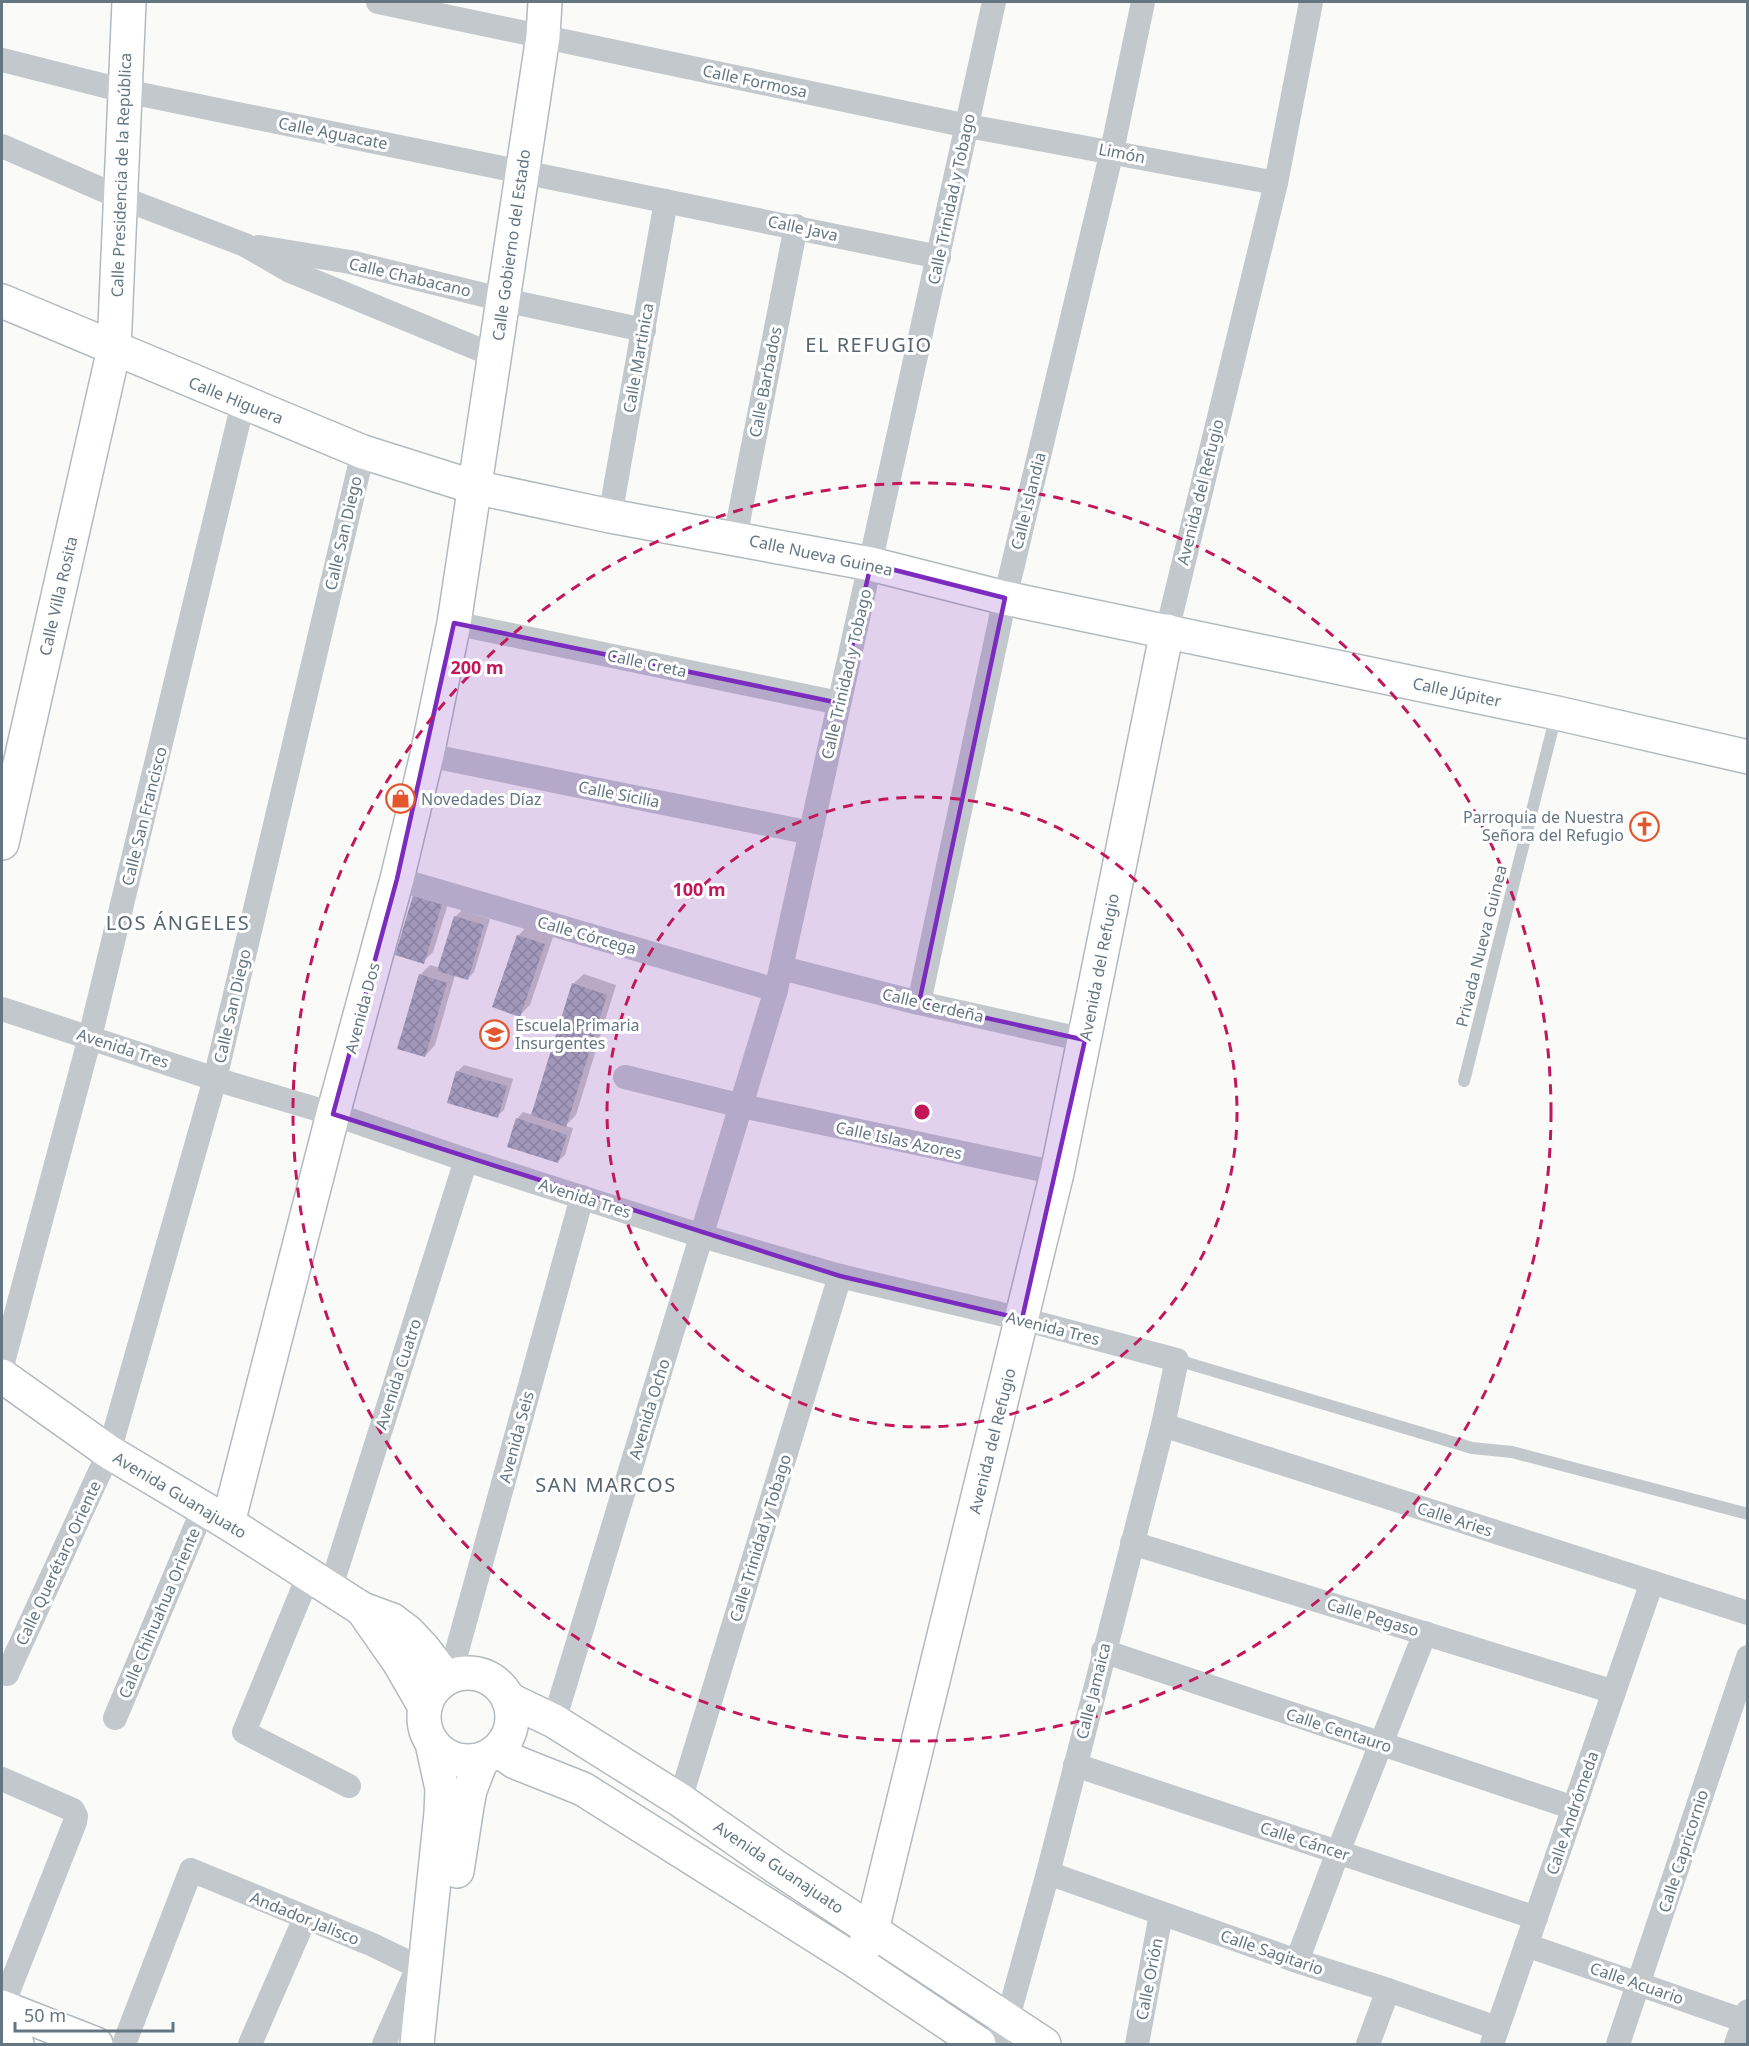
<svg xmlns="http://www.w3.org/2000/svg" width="1749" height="2046" viewBox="0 0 1749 2046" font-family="'Noto Sans',sans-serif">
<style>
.shadow{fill:#0003}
.building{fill:url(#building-cross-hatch)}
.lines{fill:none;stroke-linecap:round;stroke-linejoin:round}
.secondary-casing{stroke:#b3babf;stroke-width:36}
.lane{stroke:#c3c8cc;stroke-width:12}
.street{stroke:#c3c8cc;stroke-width:24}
.secondary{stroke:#fff;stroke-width:33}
.marked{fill:#7b2cbf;fill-opacity:0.2;stroke:#7b2cbf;stroke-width:4.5;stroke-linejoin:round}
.ring{fill:none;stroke:#c2185b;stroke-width:3;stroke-dasharray:10 8}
.labels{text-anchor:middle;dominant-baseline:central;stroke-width:6;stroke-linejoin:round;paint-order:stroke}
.street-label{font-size:16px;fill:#657683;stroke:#fff}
.poi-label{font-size:16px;fill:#657683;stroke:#fff;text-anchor:start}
.quarter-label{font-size:20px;letter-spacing:1.5px;fill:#57646e;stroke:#fff}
.centre{fill:#c2185b;stroke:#fff;stroke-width:3}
.ring-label{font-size:18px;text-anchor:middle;font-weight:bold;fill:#c2185b;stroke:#fff;stroke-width:6;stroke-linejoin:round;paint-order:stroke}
</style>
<defs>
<pattern id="building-cross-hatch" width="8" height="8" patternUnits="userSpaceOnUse" patternTransform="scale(1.5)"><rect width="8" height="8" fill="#aab3b9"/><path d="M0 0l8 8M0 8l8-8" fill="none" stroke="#8e969c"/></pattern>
</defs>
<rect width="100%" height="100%" fill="#fafaf8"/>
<g class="shadow">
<path d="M452 891 433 952 423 962 416 893Z"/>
<path d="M462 910 490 919 474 972 467 979 455 975 435 1045 425 1056 420 975 430 965 440 968 455 917Z"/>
<path d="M528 925 554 934 530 1005 520 1015 518 936Z"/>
<path d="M584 974 616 985 576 1115 565 1126 573 1128 565 1155 558 1161 517 1119 523 1112 533 1115 573 984Z"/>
<path d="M464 1065 513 1079 504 1110 497 1116 457 1072Z"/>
</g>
<g class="building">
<path d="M414 892 443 901 424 964 395 955Z"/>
<path d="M454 916 484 925 468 980 437 971Z"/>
<path d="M517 935 545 944 520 1017 492 1007Z"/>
<path d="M419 974 447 983 425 1057 397 1049Z"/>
<path d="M572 983 607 995 566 1127 531 1115Z"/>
<path d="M456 1071 507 1086 498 1118 447 1103Z"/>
<path d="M516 1118 567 1135 558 1163 507 1147Z"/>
</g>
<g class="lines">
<defs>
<g id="secondary">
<path d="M2 301 363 452 474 487 610 516 871 564 1005 598 1557 713 1748 757"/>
<path d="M2 843 114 349 129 2"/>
<path d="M2 1376 109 1452 228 1523 362 1609 392 1620 408 1632 423 1648 446 1678"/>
<path d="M228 1523 333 1114 397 879 427 755 454 623 543 36 545 2"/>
<path d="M362 1609 399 1662 425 1707"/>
<circle cx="468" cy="1717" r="44"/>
<path d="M508 1699 554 1721 680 1800 776 1867 1044 2044"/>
<path d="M498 1750 515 1762 583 1789 857 1962 979 2044"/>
<path d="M457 1871 467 1806 470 1790 482 1759"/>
<path d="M857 1962 872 1930 1057 1173 1167 631"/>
<path d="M2 2007 96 2044"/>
<path d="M2 2038 17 2044"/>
<path d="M417 2044 441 1813 442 1789 432 1743"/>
</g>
</defs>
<use href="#secondary" class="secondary-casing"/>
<g class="lane">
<path d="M1464 1081 1556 715"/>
<path d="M1177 1360 1472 1448 1512 1452 1748 1514"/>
</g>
<g class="street">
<path d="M378 2 968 126 1276 183"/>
<path d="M2 60 125 91 939 257"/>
<path d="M2 146 119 197 245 245 290 271 495 356"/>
<path d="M259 247 350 262 504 300 644 330"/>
<path d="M610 516 666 201"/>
<path d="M735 538 796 226"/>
<path d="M454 623 839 703"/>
<path d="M1167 631 1276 183 1311 2"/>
<path d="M427 755 811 833"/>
<path d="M397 879 776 990"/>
<path d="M782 968 919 1003 1085 1040"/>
<path d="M919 1003 1005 598 1112 151 1143 2"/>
<path d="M2 1009 215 1079 333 1114 466 1160 702 1236 840 1276 1022 1319 1177 1360 1163 1425 1048 1873 1007 2021 993 2044"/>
<path d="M625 1077 742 1106 1057 1173"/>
<path d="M2 1366 90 1037 243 403"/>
<path d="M1163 1425 1748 1613"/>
<path d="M1132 1543 1614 1692"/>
<path d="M309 1574 244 1732 349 1786"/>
<path d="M331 1587 466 1160"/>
<path d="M1103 1651 1574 1808"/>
<path d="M7 1674 109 1452 215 1079 363 452"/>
<path d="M450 1676 582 1197"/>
<path d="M115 1718 203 1509"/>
<path d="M554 1721 776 990 994 2"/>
<path d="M1075 1765 1536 1918"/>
<path d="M2 1779 73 1810 76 1816 75 1822 2 2007"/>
<path d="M680 1800 840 1276"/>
<path d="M1048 1873 1297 1961 1388 1990 1497 2028"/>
<path d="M1526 1945 1748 2022"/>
<path d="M1297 1961 1338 1852 1425 1633"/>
<path d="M124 2044 191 1870 373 1945 418 1967"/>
<path d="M250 2044 305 1918"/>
<path d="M384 2044 418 1967"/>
<path d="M1137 2044 1161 1914"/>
<path d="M1368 2044 1388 1990"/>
<path d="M1492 2044 1652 1582"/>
<path d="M1618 2044 1748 1657"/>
<path d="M1736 2044 1748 2011"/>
</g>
<use href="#secondary" class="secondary"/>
</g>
<path class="marked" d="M871 564 1005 598 919 1003 1085 1040 1022 1319 840 1276 333 1114 397 879 454 623 839 703Z"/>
<g class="ring">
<circle cx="922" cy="1112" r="315"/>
<circle cx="922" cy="1112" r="629"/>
</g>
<defs>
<symbol id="shop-ring" viewBox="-11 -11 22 22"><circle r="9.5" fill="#fff" stroke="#e4572e" stroke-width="1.5"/><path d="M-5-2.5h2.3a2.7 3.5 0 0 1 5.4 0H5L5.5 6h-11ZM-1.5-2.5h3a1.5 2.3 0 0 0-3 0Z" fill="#e4572e"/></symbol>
<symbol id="church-ring" viewBox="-11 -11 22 22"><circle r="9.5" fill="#fff" stroke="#e4572e" stroke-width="1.5"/><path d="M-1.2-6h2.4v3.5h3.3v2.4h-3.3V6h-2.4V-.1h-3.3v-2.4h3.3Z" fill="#e4572e"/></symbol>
<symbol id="school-ring" viewBox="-11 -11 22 22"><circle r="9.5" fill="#fff" stroke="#e4572e" stroke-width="1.5"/><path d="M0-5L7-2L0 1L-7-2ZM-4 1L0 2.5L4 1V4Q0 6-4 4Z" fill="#e4572e"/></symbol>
</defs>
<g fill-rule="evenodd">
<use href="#shop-ring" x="384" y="782" width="33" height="33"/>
<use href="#church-ring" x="1628" y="810" width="33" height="33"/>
<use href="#school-ring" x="478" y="1018" width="33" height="33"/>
</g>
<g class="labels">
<g class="street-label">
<text transform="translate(755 81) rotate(12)">Calle Formosa</text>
<text transform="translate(333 133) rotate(11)">Calle Aguacate</text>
<text transform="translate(1122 153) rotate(11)">Limón</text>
<text transform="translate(121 175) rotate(-88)">Calle Presidencia de la República</text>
<text transform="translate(951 199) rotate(-78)">Calle Trinidad y Tobago</text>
<text transform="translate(803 228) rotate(12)">Calle Java</text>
<text transform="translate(511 245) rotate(-82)">Calle Gobierno del Estado</text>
<text transform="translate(410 277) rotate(13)">Calle Chabacano</text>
<text transform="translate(638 358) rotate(-80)">Calle Martinica</text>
<text transform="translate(765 382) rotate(-79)">Calle Barbados</text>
<text transform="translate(236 400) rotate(22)">Calle Higuera</text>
<text transform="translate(1200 492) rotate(-76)">Avenida del Refugio</text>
<text transform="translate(1028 501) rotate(-76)">Calle Islandia</text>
<text transform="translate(343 533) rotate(-77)">Calle San Diego</text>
<text transform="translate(821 555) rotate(12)">Calle Nueva Guinea</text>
<text transform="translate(58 596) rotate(-77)">Calle Villa Rosita</text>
<text transform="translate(647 663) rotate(12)">Calle Creta</text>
<text transform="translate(846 674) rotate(-77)">Calle Trinidad y Tobago</text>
<text transform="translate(1457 692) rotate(12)">Calle Júpiter</text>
<text transform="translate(619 794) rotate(11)">Calle Sicilia</text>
<text transform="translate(144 816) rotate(-76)">Calle San Francisco</text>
<text transform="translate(587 935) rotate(16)">Calle Córcega</text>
<text transform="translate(1481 946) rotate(-76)">Privada Nueva Guinea</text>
<text transform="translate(1099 967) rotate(-79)">Avenida del Refugio</text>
<text transform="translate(933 1005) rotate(13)">Calle Cerdeña</text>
<text transform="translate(232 1006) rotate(-77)">Calle San Diego</text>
<text transform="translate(362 1008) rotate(-75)">Avenida Dos</text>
<text transform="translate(123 1048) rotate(18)">Avenida Tres</text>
<text transform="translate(899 1140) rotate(12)">Calle Islas Azores</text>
<text transform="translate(585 1198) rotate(18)">Avenida Tres</text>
<text transform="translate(1053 1328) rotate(14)">Avenida Tres</text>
<text transform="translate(398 1374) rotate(-72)">Avenida Cuatro</text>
<text transform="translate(649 1409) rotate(-73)">Avenida Ocho</text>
<text transform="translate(516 1437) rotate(-75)">Avenida Seis</text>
<text transform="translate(992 1441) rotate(-76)">Avenida del Refugio</text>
<text transform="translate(180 1495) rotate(31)">Avenida Guanajuato</text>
<text transform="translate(1455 1519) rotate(18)">Calle Aries</text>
<text transform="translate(760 1538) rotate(-73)">Calle Trinidad y Tobago</text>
<text transform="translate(58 1563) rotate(-65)">Calle Querétaro Oriente</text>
<text transform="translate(159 1613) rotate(-67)">Calle Chihuahua Oriente</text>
<text transform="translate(1373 1617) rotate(17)">Calle Pegaso</text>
<text transform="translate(1093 1691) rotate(-76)">Calle Jamaica</text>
<text transform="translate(1339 1730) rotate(18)">Calle Centauro</text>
<text transform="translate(1572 1813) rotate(-71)">Calle Andrómeda</text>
<text transform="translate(1305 1841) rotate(18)">Calle Cáncer</text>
<text transform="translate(1683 1851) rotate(-72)">Calle Capricornio</text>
<text transform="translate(779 1867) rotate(34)">Avenida Guanajuato</text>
<text transform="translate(305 1918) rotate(22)">Andador Jalisco</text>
<text transform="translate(1272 1952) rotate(19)">Calle Sagitario</text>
<text transform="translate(1149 1979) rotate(-79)">Calle Orión</text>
<text transform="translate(1637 1983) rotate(19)">Calle Acuario</text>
</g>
<g class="poi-label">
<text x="421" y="799">Novedades Díaz</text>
<text x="1624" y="817" text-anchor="end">Parroquia de Nuestra<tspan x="1624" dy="18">Señora del Refugio</tspan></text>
<text x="515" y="1025">Escuela Primaria<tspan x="515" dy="18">Insurgentes</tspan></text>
</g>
<g class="quarter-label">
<text x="869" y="344">EL REFUGIO</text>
<text x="178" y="922">LOS ÁNGELES</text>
<text x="606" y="1484">SAN MARCOS</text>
</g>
</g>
<circle cx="922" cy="1112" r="9" class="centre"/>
<g class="ring-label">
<text x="477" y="674">200 m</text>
<text x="699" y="896">100 m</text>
</g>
<rect width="1749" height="2046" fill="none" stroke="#657683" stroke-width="6"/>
<path d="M15 2022v9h158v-9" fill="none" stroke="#657683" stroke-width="3"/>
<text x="24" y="2022" font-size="18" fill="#657683" stroke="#ffffff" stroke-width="4.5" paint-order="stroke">50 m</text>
</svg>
